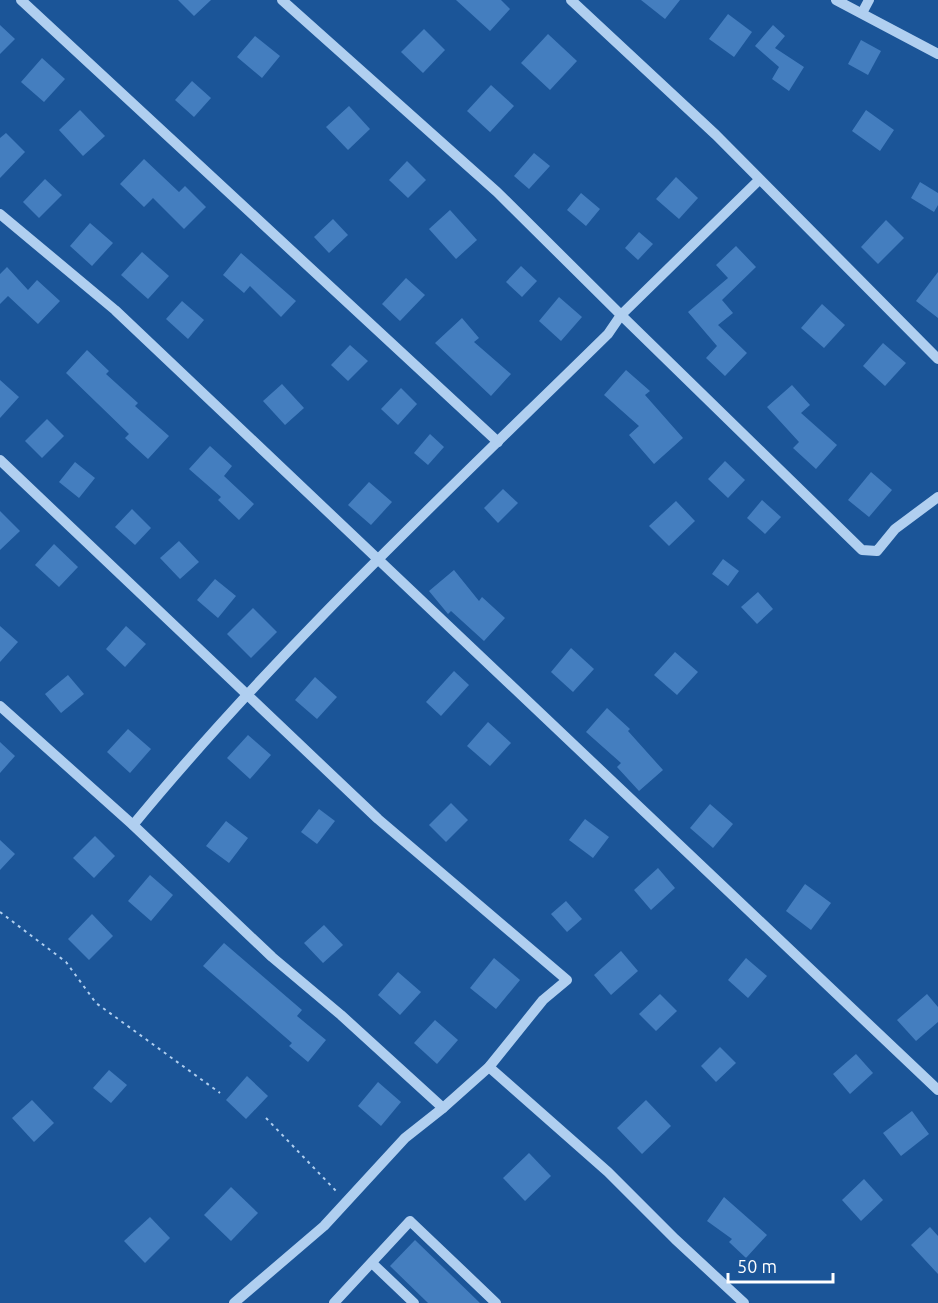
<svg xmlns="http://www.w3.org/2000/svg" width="938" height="1303" viewBox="0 0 938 1303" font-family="Ubuntu,sans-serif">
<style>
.building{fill:#447ebf}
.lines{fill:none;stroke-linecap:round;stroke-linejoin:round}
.path{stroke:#b0cff0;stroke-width:2;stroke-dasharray:3 4.5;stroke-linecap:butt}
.minor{stroke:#b0cff0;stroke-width:10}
</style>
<rect width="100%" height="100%" fill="#1b5598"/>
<g class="building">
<path d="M178 0H211L194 16Z"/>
<path d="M456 0H501L510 9 490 31Z"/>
<path d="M641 0H680L665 19Z"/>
<path d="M728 14 752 32 734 57 709 39Z"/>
<path d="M0 25 15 39 0 54Z"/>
<path d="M773 25 785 36 775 48 804 67 789 91 772 79 779 67 755 46Z"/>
<path d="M424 29 445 50 423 73 401 52Z"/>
<path d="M548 34 577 61 550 90 521 63Z"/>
<path d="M255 36 280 56 262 78 237 57Z"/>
<path d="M861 40 881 51 868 75 848 64Z"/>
<path d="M42 58 65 79 44 102 21 82Z"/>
<path d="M192 81 211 98 194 117 175 100Z"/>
<path d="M491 85 514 106 490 132 467 111Z"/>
<path d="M349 106 370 129 348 150 326 127Z"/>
<path d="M80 110 105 136 83 156 59 130Z"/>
<path d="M866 110 894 130 880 151 852 131Z"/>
<path d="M6 133 25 152 0 178V138Z"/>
<path d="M534 153 550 166 529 189 514 176Z"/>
<path d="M144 159 179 192 185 186 206 207 184 229 153 198 144 207 120 184Z"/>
<path d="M407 161 426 180 408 198 389 180Z"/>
<path d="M676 177 698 198 679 219 656 199Z"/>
<path d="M45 179 62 195 39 218 23 202Z"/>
<path d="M920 182 938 193V205L934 212 911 198Z"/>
<path d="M581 193 600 209 586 226 567 210Z"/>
<path d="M450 210 477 240 456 259 429 229Z"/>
<path d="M333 219 348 235 329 253 314 237Z"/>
<path d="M886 220 904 238 878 264 861 247Z"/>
<path d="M90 223 113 243 92 266 70 246Z"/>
<path d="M639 232 653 244 638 260 625 248Z"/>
<path d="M736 246 756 267 722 300 733 313 718 325 747 353 725 376 706 358 717 346 688 312 728 278 716 265Z"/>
<path d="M142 252 169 276 148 299 121 275Z"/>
<path d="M241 253 296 301 281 317 250 286 244 293 223 275Z"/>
<path d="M521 266 537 281 522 297 506 282Z"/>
<path d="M7 267 28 290 37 280 60 301 38 324 8 296 0 304V274Z"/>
<path d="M938 272V318L916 301Z"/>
<path d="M406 278 425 295 400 321 382 304Z"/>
<path d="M559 297 582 317 561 341 539 321Z"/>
<path d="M182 301 204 320 188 339 166 319Z"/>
<path d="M822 304 845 325 824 348 801 328Z"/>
<path d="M462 318 479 338 474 342 511 374 491 396 435 343Z"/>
<path d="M883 343 906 363 885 386 863 366Z"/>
<path d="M350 345 368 361 348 381 331 365Z"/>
<path d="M87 350 109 371 106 374 138 403 135 406 169 436 148 459 125 438 129 434 66 373Z"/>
<path d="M626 370 650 391 645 395 683 438 654 464 629 435 639 426 604 395Z"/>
<path d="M0 380 19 397 0 418Z"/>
<path d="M282 384 304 408 285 425 263 401Z"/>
<path d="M792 385 810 405 801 413 837 445 816 469 793 448 799 442 767 407Z"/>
<path d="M401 388 417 404 398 425 381 409Z"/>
<path d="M47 419 64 436 42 458 25 441Z"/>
<path d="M430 434 444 447 428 465 414 453Z"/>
<path d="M210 446 232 466 224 476 254 504 239 520 218 500 221 497 189 469Z"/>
<path d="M725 461 745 480 728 498 708 479Z"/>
<path d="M75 462 95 478 79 498 59 482Z"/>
<path d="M871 472 892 490 869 517 848 500Z"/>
<path d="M369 482 392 502 371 525 348 505Z"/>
<path d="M503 489 518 503 498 523 484 508Z"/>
<path d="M762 500 781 517 765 534 747 518Z"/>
<path d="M676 501 695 521 669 546 649 526Z"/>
<path d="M132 509 151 528 135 545 115 527Z"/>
<path d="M0 511 20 531 0 550Z"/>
<path d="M179 541 199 562 180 579 160 558Z"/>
<path d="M54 544 78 567 59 587 35 565Z"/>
<path d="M723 559 739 571 728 586 712 574Z"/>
<path d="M454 570 479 601 482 597 505 618 484 641 451 611 448 614 429 591Z"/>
<path d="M215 579 236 596 218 618 197 600Z"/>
<path d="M758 592 773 609 757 624 741 607Z"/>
<path d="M253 608 277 632 251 658 227 634Z"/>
<path d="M0 626 18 642 0 662Z"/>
<path d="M126 626 146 644 125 667 106 649Z"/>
<path d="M571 648 594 669 573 692 551 672Z"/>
<path d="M675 652 698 672 677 695 654 675Z"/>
<path d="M454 671 469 685 441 716 426 702Z"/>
<path d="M68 675 84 694 61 713 45 694Z"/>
<path d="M315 677 337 697 317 719 295 700Z"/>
<path d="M607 708 630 729 628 731 663 770 639 791 617 767 621 763 586 732Z"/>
<path d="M488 722 511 743 490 766 467 746Z"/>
<path d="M128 729 151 749 130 773 107 752Z"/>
<path d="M248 735 271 755 250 779 227 758Z"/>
<path d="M0 742 15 756 0 773Z"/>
<path d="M451 803 468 820 446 842 429 825Z"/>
<path d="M710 804 733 824 713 848 690 828Z"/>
<path d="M319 809 335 821 317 844 301 832Z"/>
<path d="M585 819 609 837 593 858 569 840Z"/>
<path d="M226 821 248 838 229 863 206 846Z"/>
<path d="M95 836 115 856 94 878 73 858Z"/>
<path d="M0 840 15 854 0 870Z"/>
<path d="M658 868 675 888 651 910 634 890Z"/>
<path d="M150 875 173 895 151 921 128 901Z"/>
<path d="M805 884 831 903 811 930 786 911Z"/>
<path d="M566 901 582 919 567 932 551 914Z"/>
<path d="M92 914 113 936 89 960 68 939Z"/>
<path d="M324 925 343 945 323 963 304 943Z"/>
<path d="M224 943 302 1010 297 1016 326 1040 308 1062 289 1046 292 1043 203 966Z"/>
<path d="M621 951 638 971 611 995 594 975Z"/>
<path d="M494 958 520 980 496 1009 470 988Z"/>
<path d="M746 958 767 976 748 998 728 980Z"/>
<path d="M398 972 421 992 400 1015 378 995Z"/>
<path d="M660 994 677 1011 656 1031 639 1014Z"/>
<path d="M927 994 938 1007V1022L916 1041 897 1020Z"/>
<path d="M435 1020 458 1040 437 1064 414 1043Z"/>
<path d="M720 1047 736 1063 716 1082 701 1066Z"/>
<path d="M856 1054 873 1073 850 1094 833 1074Z"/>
<path d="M109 1070 127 1085 111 1103 93 1088Z"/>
<path d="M247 1076 268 1096 246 1119 226 1100Z"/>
<path d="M378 1082 401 1102 381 1126 358 1106Z"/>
<path d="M32 1100 54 1123 34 1142 12 1118Z"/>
<path d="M646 1100 671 1126 642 1154 617 1128Z"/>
<path d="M912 1111 929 1134 901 1156 883 1133Z"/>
<path d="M529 1153 551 1176 525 1201 503 1178Z"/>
<path d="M864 1179 883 1200 861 1221 842 1200Z"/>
<path d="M231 1187 258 1213 231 1241 204 1215Z"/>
<path d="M724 1197 767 1235 746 1258 729 1242 732 1239 707 1221Z"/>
<path d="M150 1217 170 1238 145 1263 124 1241Z"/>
<path d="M930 1227 938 1236V1274L911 1245Z"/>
<path d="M415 1240 480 1303H428L390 1266Z"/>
</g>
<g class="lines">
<g class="path">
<path d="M0 912 66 962 96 1003 220 1093"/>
<path d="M266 1118 338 1193"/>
</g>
<g class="minor">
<path d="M21 0 498 442"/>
<path d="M571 0 716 135 938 359"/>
<path d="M836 0 938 54"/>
<path d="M862 13 869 0"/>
<path d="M759 180 621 315 862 550 877 551 895 529 938 497"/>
<path d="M0 214 115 310 938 1090"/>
<path d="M0 460 378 819 567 980 543 1000 489 1067 443 1108 341 1015 272 957 133 825 0 706"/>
<path d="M133 825C278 649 446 493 608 334L621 315 497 192 282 0"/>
<path d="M489 1067 608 1172 675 1239 744 1303"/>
<path d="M372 1263 414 1303"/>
<path d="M234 1303 324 1226 405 1138 443 1108"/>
<path d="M334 1303 410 1221 496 1303"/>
</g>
</g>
<path d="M728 1273v9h105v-9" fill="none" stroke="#ffffff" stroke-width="3"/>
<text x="737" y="1273" font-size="18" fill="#ffffff" stroke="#1b5598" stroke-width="4.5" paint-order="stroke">50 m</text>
</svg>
